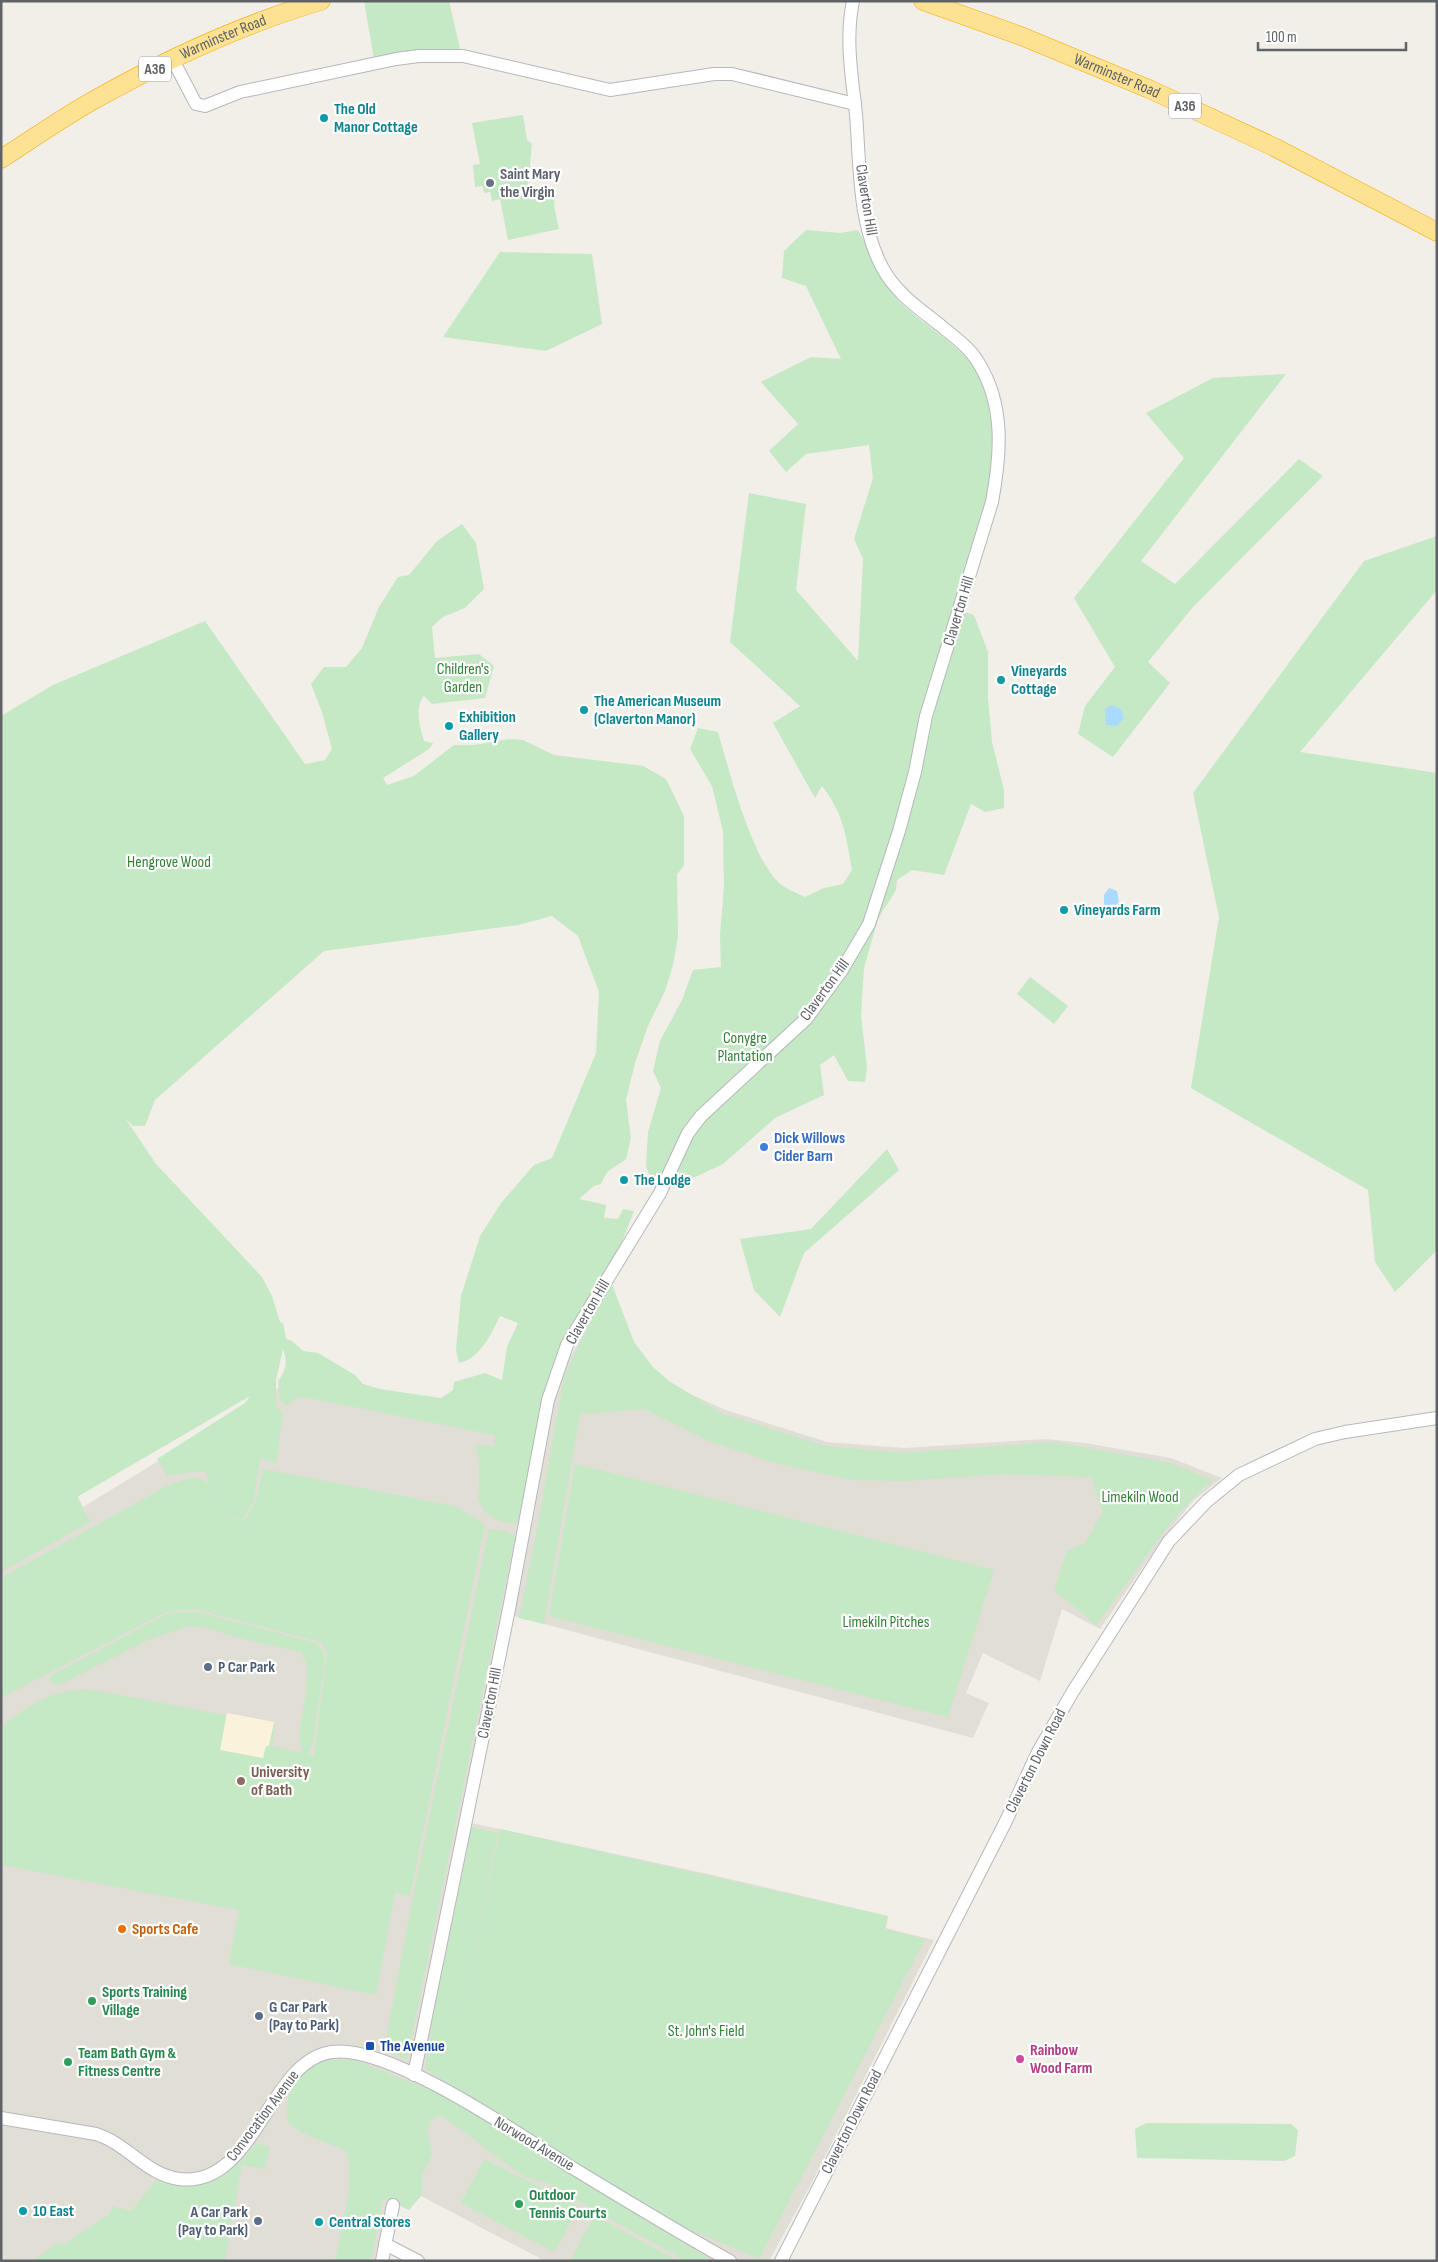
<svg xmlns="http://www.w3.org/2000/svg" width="1438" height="2262" viewBox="0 0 1438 2262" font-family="'Sofia Sans Condensed',sans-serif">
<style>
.education{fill:#e1ded6}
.green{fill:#c5e8c5;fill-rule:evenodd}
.sand{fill:#fbf3d9}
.water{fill:#aadaff}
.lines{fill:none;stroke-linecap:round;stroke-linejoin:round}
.minor-casing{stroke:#b5b8bc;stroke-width:14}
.highway-casing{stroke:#f9ab00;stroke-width:19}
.minor{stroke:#fff;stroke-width:12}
.highway{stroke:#fde293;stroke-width:18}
.culture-dot{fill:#0f9aa8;stroke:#fff;stroke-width:2}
.worship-dot{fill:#6b7280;stroke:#fff;stroke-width:2}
.shop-dot{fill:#3f7fe0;stroke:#fff;stroke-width:2}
.service-dot{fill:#5c6f8a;stroke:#fff;stroke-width:2}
.education-dot{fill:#8d6e63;stroke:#fff;stroke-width:2}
.food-dot{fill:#e8710a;stroke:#fff;stroke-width:2}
.leisure-dot{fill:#2e9e5b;stroke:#fff;stroke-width:2}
.transit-dot{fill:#1a4fb4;stroke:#fff;stroke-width:2}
.hotel-dot{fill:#d1479c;stroke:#fff;stroke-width:2}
.labels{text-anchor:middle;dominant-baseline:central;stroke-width:4.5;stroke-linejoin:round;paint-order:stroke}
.shield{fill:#fff;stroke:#8f9295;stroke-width:1}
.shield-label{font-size:15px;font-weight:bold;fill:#5f6368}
.street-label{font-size:16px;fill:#5f6368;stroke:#fff}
.culture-label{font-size:16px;font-weight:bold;fill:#0d838f;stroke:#fff;text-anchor:start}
.worship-label{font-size:16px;font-weight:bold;fill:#5b616d;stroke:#fff;text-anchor:start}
.park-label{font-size:16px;fill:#348238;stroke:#fff}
.shop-label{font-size:16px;font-weight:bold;fill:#366cbe;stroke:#fff;text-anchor:start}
.service-label{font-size:16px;font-weight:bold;fill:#4e5e75;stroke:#fff;text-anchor:start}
.education-label{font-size:16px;font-weight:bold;fill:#785e54;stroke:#fff;text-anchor:start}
.food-label{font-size:16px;font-weight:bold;fill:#c56008;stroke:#fff;text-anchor:start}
.leisure-label{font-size:16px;font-weight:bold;fill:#27864d;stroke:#fff;text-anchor:start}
.transit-label{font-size:16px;font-weight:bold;fill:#164399;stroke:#fff;text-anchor:start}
.hotel-label{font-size:16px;font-weight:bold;fill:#b23c85;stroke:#fff;text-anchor:start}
</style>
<rect width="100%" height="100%" fill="#f1efe8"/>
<path class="education" d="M608 1290 628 1344 669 1384 723 1409 827 1442 904 1448 1045 1439 1085 1443 1171 1458 1222 1478 1193 1501 1161 1541 1100 1629 1062 1609 1040 1681 983 1653 966 1693 989 1703 973 1738 514 1616 472 1823 708 1874 888 1916 886 1928 934 1940 809 2188 769 2261H545L404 2187 389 2261H1V1525L73 1487 83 1507 293 1379 550 1425 554 1395 560 1375Z"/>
<g class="green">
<path d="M364 1H449L460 49 374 59Z"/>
<path d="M523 115 527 140 532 144 527 196H555L554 206 559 229 508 240 500 199 492 201 490 192 484 193 483 186 475 187 473 165 480 164 472 123Z"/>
<path d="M806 230 840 233 858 230C872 255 882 285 903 305 925 325 952 341 972 364 977 370 979 378 982 385 1012 454 974 541 954 609L974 615 988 652V698L992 742 1004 790V808L985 812 971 804 944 875 912 870 897 880 896 890 878 919 864 968 861 1016 867 1067 865 1082 848 1081 834 1055 820 1065 824 1095 775 1118 723 1164 674 1187 652 1182 646 1166 648 1132 661 1088 653 1071 660 1041 682 1000 693 970 721 967 720 935 724 887 723 831 712 786 690 749 698 728 718 732C729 771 751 855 778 882 785 889 797 893 805 897L824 888 843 884 852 870C846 836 844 814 822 786L815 798 773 723 800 706 730 642 749 493 806 504 796 590 858 661 863 559 854 539 873 478 869 445 806 454 786 472 769 451 798 424 761 382 811 357 841 359 806 286 782 278 784 251Z"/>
<path d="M500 252 592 254 602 324 546 351 443 337Z"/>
<path d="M1286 374 1141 561 1175 584 1299 459 1323 476 1193 607 1148 662 1170 683 1113 757 1078 734 1085 706 1115 667 1074 598 1184 458 1146 413 1213 378Z"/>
<path d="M462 524 476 543 484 589 465 608 443 617 432 627 435 658 479 654 494 666 485 698 432 704 424 696C414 708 420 727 424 741L433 743 429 749 383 778 387 785 414 776 454 745H475L509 739 523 740 554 755 643 766 666 779 684 816V866L677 874 678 936 673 965 665 991 648 1026 635 1063 626 1100 631 1138 626 1159 607 1172 601 1184 594 1186 579 1199 606 1205 604 1218 618 1219 623 1209 634 1211 621 1244 565 1342 551 1371 543 1400 518 1523C501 1524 483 1517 479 1499 477 1493 479 1486 479 1480 480 1468 478 1456 476 1445L494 1446 495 1435 305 1397 296 1398 286 1406 280 1399 278 1381C286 1370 288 1362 283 1349L276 1380V1406L283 1413 276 1463 260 1458 254 1500 243 1519 224 1516 244 1521 256 1501 263 1469 454 1506 485 1524 410 1896 395 1893 376 1995 229 1964 239 1910 1 1865V1727C27 1705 59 1686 94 1690L275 1725 272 1746 303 1753C290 1731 319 1681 301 1652L243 1639 202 1627 189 1626 150 1639 59 1685 50 1682V1676L165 1615C180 1611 191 1611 206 1614L316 1643 322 1649 325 1660 312 1747 309 1754 314 1755 327 1652 321 1642 195 1609 180 1610 162 1614 1 1698V1578L167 1486C178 1482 197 1472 206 1482 211 1486 213 1495 216 1500L208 1482 206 1471 167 1475 157 1459 245 1403 250 1396 77 1497 90 1522 1 1572V716L53 685 205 621 305 764 325 760 332 749 322 712 311 684 324 667H346L362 648 379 607 398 577 409 575 437 541ZM552 916 578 936 599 992 596 1053 552 1158 534 1165 501 1203 480 1236 461 1296 456 1350 459 1363C480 1359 491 1334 500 1316L518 1323 507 1347 502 1380 485 1373 454 1382 453 1390 441 1398 380 1389 363 1384 355 1375 318 1353 303 1351 292 1341 286 1339 283 1323 280 1322 272 1296 262 1277 156 1164 125 1118 133 1126H145L155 1100 324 951 518 925Z"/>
<path d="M1437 536V590L1300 752 1437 773V1250L1395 1292 1375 1262 1368 1190 1191 1088 1219 917 1193 793 1364 561Z"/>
<path d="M1030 977 1068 1006 1054 1024 1017 994Z"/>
<path d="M887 1149 899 1170 804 1253 780 1317 754 1290 740 1239 811 1229Z"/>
<path d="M610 1279 634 1342 652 1366 669 1381 721 1413 825 1446 903 1453 1054 1442 1170 1463 1213 1480C1165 1520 1134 1576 1096 1625L1054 1590 1067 1551 1085 1543 1103 1512 1091 1477 1000 1474 906 1481 852 1480 772 1462 709 1441 644 1409 580 1414 544 1624 519 1618 536 1535 564 1377Z"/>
<path d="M575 1464 994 1570 948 1717 549 1616Z"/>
<path d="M489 1529 504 1530 515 1536 407 2059 384 2050 414 1891Z"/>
<path d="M472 1827 498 1833 456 2041 500 1829 888 1916 885 1929 925 1939 759 2259 679 2225 580 2166 425 2069 434 2011Z"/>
<path d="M333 2060H354L440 2093 713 2261H683L677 2255C633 2233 592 2208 549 2184 542 2180 532 2181 524 2176 495 2157 469 2134 440 2115L430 2121 427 2133 432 2155 422 2174V2195L409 2210 383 2198 371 2261H335C341 2224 356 2187 347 2151 326 2142 306 2137 288 2123 284 2100 293 2076 314 2065 319 2062 328 2061 333 2060Z"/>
<path d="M1146 2123 1291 2124 1298 2130 1295 2156 1284 2161 1137 2158 1135 2129Z"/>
<path d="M256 2144 270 2146 265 2169 242 2165 225 2261H33L58 2243 65 2244 111 2213 112 2206 131 2211 150 2188 152 2189 151 2187 157 2178C201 2192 228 2181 256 2144Z"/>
<path d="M484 2159 578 2206V2209L556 2249 552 2251 461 2203Z"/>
<path d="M597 2217 678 2261H572V2258L593 2218Z"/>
</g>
<path class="sand" d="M227 1713 274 1722 269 1746H266L263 1758 220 1750Z"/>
<g class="water">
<path d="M1111 705 1121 709 1124 718 1117 726 1106 725 1105 710Z"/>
<path d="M1109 888 1117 891 1119 902 1113 908 1104 905V895Z"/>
</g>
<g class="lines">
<defs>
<g id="minor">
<path d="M173 60 196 104 205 106 240 92 396 59 419 56H463L610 90 714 74H732L855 104"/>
<path d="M414 2075 509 1609 548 1400 567 1345 660 1193 688 1133 701 1116 807 1018 842 970 869 924 899 831 915 772 926 716 992 502C1001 454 1005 405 978 362 969 347 953 336 940 325 918 308 895 292 882 267 858 222 860 164 856 114 852 77 845 39 853 1"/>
<path d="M1 2118 96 2134C126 2143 147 2175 179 2179 255 2189 268 2060 332 2052 390 2044 524 2138 576 2170 627 2201 678 2232 730 2261"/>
<path d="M385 2244 418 2261"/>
<path d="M382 2261 393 2205"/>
<path d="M781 2261 1005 1823 1038 1752 1072 1693 1169 1541 1207 1501 1239 1475 1315 1439 1345 1432 1437 1418"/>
</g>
<g id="highway">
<path id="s1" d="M923 1 1021 36 1149 89 1274 147 1437 232"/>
<path id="s2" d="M1 159C32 139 62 118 94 100 165 60 243 24 321 1"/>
</g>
</defs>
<use href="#minor" class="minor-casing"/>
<use href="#highway" class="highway-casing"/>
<use href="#minor" class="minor"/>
<use href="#highway" class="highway"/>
</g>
<g class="culture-dot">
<circle cx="324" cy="118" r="5"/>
<circle cx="1001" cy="680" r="5"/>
<circle cx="584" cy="710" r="5"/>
<circle cx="449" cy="726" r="5"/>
<circle cx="1064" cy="910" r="5"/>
<circle cx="624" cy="1180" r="5"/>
<circle cx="23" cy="2211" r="5"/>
<circle cx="319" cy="2222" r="5"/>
</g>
<circle class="worship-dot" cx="490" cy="183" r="5"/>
<circle class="shop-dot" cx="764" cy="1147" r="5"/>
<g class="service-dot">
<circle cx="208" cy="1667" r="5"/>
<circle cx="259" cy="2016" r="5"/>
<circle cx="258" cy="2221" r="5"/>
</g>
<circle class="education-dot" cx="241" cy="1781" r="5"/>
<circle class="food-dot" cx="122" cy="1929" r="5"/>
<g class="leisure-dot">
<circle cx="92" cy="2001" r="5"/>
<circle cx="68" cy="2062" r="5"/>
<circle cx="519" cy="2204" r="5"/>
</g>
<rect class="transit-dot" x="365" y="2041" width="10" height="10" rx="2.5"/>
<circle class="hotel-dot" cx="1020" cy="2059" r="5"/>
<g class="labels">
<g class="shield">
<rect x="139" y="56.5" width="32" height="25" rx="4"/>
<rect x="1169" y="93.5" width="32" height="25" rx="4"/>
</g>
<g class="shield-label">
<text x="155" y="69">A36</text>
<text x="1185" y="106">A36</text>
</g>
<g class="street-label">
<text stroke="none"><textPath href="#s2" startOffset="254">Warminster Road</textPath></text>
<text stroke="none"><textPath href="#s1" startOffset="208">Warminster Road</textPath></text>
<text transform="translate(866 200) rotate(81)">Claverton Hill</text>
<text transform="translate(959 611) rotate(-73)">Claverton Hill</text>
<text transform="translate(825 990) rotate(-54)">Claverton Hill</text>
<text transform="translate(588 1312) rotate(-60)">Claverton Hill</text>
<text transform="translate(490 1703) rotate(-79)">Claverton Hill</text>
<text transform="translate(1036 1761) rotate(-63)">Claverton Down Road</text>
<text transform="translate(263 2116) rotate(-53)">Convocation Avenue</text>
<text transform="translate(852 2122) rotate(-63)">Claverton Down Road</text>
<text transform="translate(534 2144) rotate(31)">Norwood Avenue</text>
</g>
<g class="culture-label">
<text x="334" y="109">The Old<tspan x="334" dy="18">Manor Cottage</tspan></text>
<text x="1011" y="671">Vineyards<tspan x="1011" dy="18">Cottage</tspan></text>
<text x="594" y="701">The American Museum<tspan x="594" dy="18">(Claverton Manor)</tspan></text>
<text x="459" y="717">Exhibition<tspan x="459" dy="18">Gallery</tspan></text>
<text x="1074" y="910">Vineyards Farm</text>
<text x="634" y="1180">The Lodge</text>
<text x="33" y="2211">10 East</text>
<text x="329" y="2222">Central Stores</text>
</g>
<g class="worship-label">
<text x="500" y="174">Saint Mary<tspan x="500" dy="18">the Virgin</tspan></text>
</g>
<g class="park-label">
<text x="463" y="669">Children's<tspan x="463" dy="18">Garden</tspan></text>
<text x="169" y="862">Hengrove Wood</text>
<text x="745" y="1038">Conygre<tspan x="745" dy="18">Plantation</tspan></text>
<text x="1140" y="1497">Limekiln Wood</text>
<text x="886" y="1622">Limekiln Pitches</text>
<text x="706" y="2031">St. John's Field</text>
</g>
<g class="shop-label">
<text x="774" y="1138">Dick Willows<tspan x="774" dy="18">Cider Barn</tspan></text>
</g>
<g class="service-label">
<text x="218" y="1667">P Car Park</text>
<text x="269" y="2007">G Car Park<tspan x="269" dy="18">(Pay to Park)</tspan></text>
<text x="248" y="2212" text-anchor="end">A Car Park<tspan x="248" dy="18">(Pay to Park)</tspan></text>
</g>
<g class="education-label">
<text x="251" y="1772">University<tspan x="251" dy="18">of Bath</tspan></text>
</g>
<g class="food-label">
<text x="132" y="1929">Sports Cafe</text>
</g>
<g class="leisure-label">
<text x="102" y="1992">Sports Training<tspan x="102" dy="18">Village</tspan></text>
<text x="78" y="2053">Team Bath Gym &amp;<tspan x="78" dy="18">Fitness Centre</tspan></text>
<text x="529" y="2195">Outdoor<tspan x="529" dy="18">Tennis Courts</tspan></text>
</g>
<g class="transit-label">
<text x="380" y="2046">The Avenue</text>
</g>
<g class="hotel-label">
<text x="1030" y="2050">Rainbow<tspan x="1030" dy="18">Wood Farm</tspan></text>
</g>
</g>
<rect width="1438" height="2262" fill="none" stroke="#5f6368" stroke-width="5"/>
<path d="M1258 42v8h148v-8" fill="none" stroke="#5f6368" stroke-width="2.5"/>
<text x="1266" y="42" font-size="15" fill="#5f6368" stroke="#ffffff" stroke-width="4" paint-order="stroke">100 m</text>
</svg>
